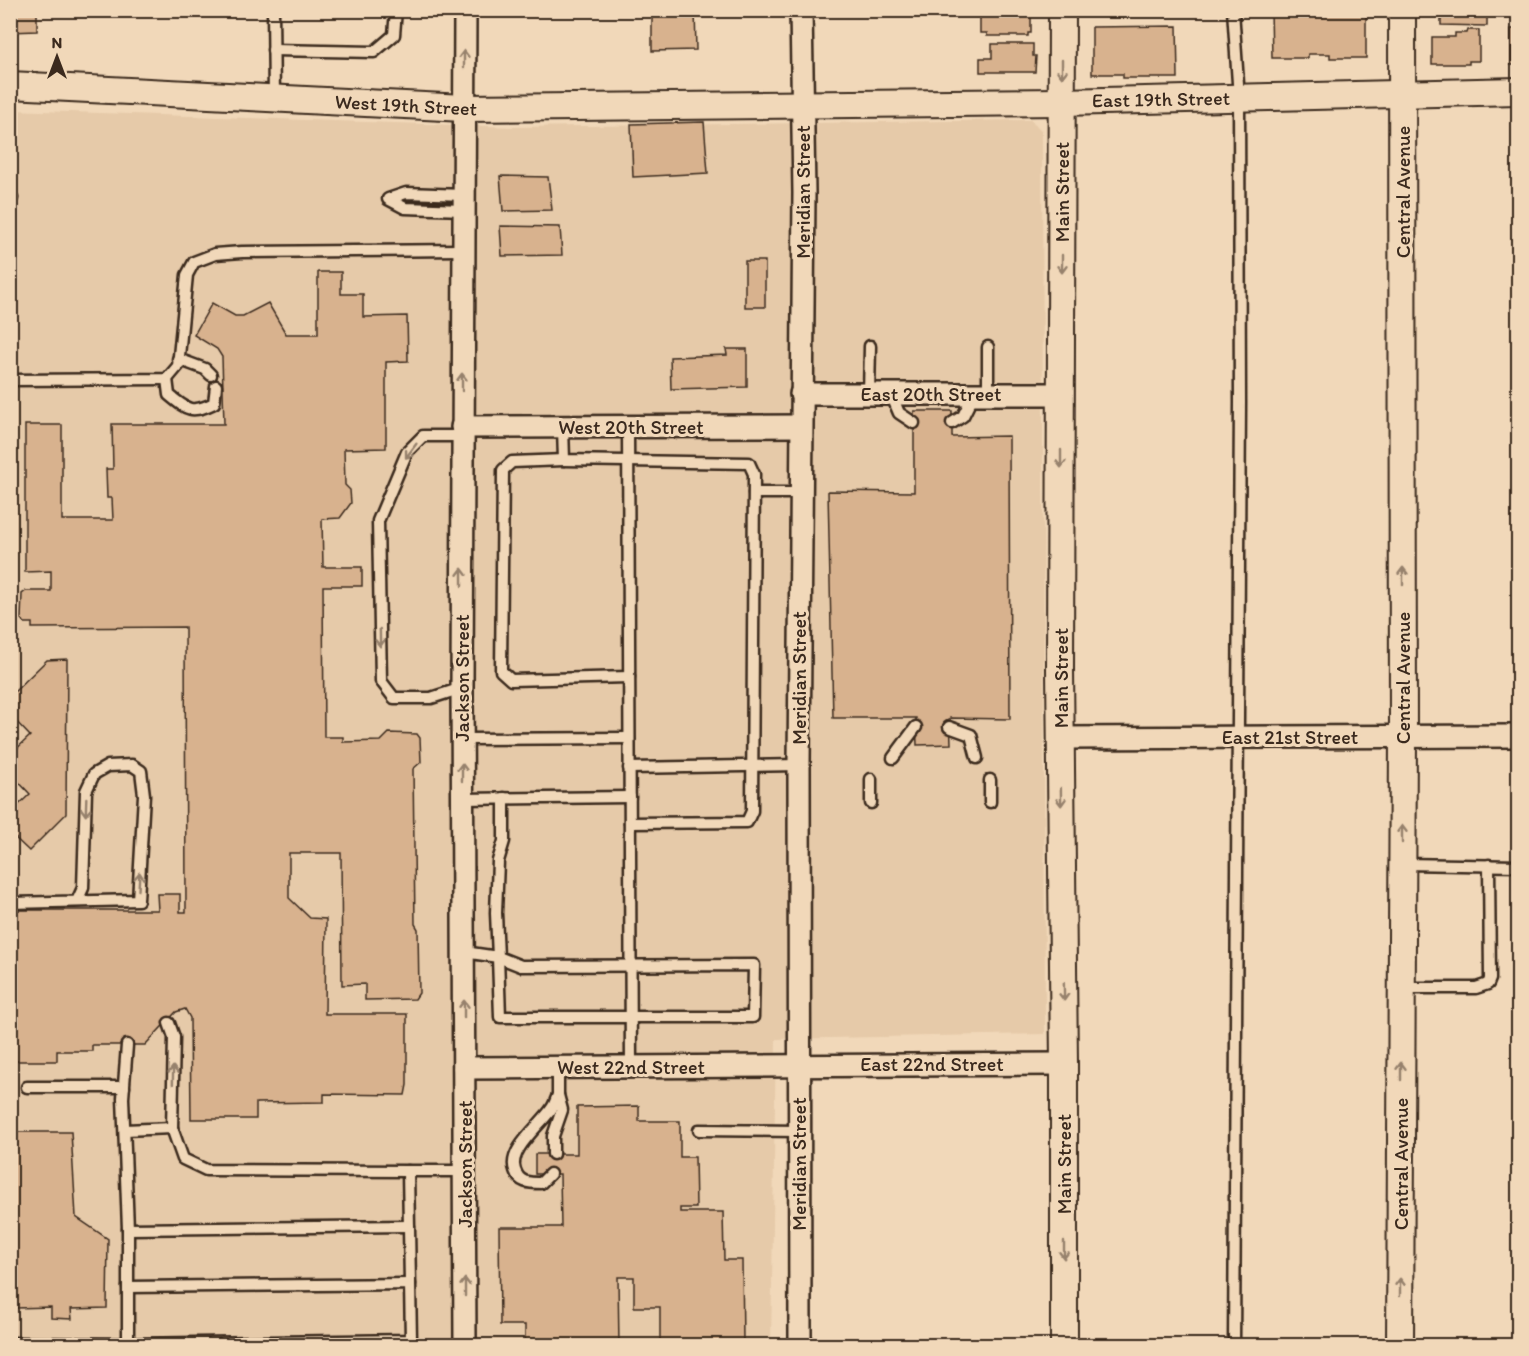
<svg xmlns="http://www.w3.org/2000/svg" width="1529" height="1356" viewBox="0 0 1529 1356" font-family="Itim,sans-serif">
<style>
.built{fill:#e6caa9}
.building{fill:#d8b28e;stroke:#3b2a1e;stroke-width:1.5}
.lines{fill:none;stroke-linecap:round;stroke-linejoin:round}
.service-casing{stroke:#3b2a1e;stroke-width:15}
.minor-casing{stroke:#3b2a1e;stroke-width:26}
.tertiary-casing{stroke:#3b2a1e;stroke-width:30}
.service{stroke:#f1d8b9;stroke-width:10}
.minor{stroke:#f1d8b9;stroke-width:21}
.tertiary{stroke:#f1d8b9;stroke-width:26}
.oneway{stroke:#96816c}
.labels{text-anchor:middle;dominant-baseline:central;stroke-width:6;stroke-linejoin:round;paint-order:stroke}
.street-label{font-size:20px;fill:#3b2a1e;stroke:#f1d8b9}
</style>
<rect width="100%" height="100%" fill="#f1d8b9"/>
<filter id="ink" filterUnits="userSpaceOnUse"><feTurbulence type="fractalNoise" baseFrequency=".0167" numOctaves="2"/><feDisplacementMap in="SourceGraphic" scale="12" xChannelSelector="R" yChannelSelector="G"/><feConvolveMatrix kernelMatrix="1 2 1 2 8 2 1 2 1" color-interpolation-filters="sRGB"/></filter>
<g filter="url(#ink)">
<path class="built" d="M11 110 514 127 1031 120 1042 131 1045 1034 776 1039 771 1345 11 1346Z"/>
<g class="building">
<path d="M10 10H37V31L10 32Z"/>
<path d="M652 10H695L696 50 652 51Z"/>
<path d="M986 10 1031 12V33H1028V36H987V33H980V15H986Z"/>
<path d="M1271 10H1366V58H1330V54H1308V58H1272Z"/>
<path d="M1441 10H1496V12H1487V26L1441 25Z"/>
<path d="M1177 26 1178 78H1123V74H1092V27Z"/>
<rect x="1511" y="29" width="7" height="36"/>
<path d="M1468 30H1479V61H1469V64H1432V37H1455V33H1467Z"/>
<path d="M992 44H1033V56H1036L1035 72H980V58H992Z"/>
<path d="M704 122 708 173 633 177 631 124Z"/>
<path d="M500 176 548 177 552 210 503 211Z"/>
<path d="M500 226 560 227 562 255 502 256Z"/>
<rect x="745" y="261" width="20" height="46"/>
<path d="M318 272H341V294H363V317L407 316 408 361 386 362V448L344 449 345 485 350 490 351 503 340 518 322 519 323 567H362V586H323L324 737H343V742L381 741 389 733 417 734 420 738 421 762 413 769 415 924 418 929 419 993 415 999 365 1000V984L342 985 341 853H289V898L310 918 326 919 325 1014H407V1085L405 1095 324 1094V1102L256 1103V1119H191L190 1018 185 1009 176 1012 145 1045H92V1051H57V1061H10V993H15V910H158L157 894H180V912H186L185 627 32 628V623H25L21 619 22 594 26 591H51V571L25 572V425H62V520H113L112 498H107L106 469H113L112 424H224L222 357 217 349 194 335 212 303 235 316H243L268 303 286 334H318Z"/>
<path d="M726 349H747V387L671 389 670 357 727 355Z"/>
<path d="M914 411H952V437L1009 436 1010 719 950 718 951 744 917 745 916 718H833L828 491 914 492Z"/>
<path d="M67 659 66 814 29 851 10 833 17 826 10 820V813L30 794 11 774 16 769 10 763V755L30 736 11 716 17 709 10 702V696L47 660Z"/>
<path d="M639 1106V1121H680V1157H695L696 1208H680V1212H723L724 1260H742L743 1342 721 1343V1346H679V1342H660V1307H634V1277H618L619 1346H525V1325H500L499 1227H561L560 1174H535V1154H577V1107Z"/>
<path d="M10 1132H71L76 1217 108 1239 107 1308 71 1309 72 1319 51 1318V1307L15 1308 14 1244H10Z"/>
</g>
<g class="lines">
<defs>
<g id="service">
<path d="M273 10 274 98"/>
<path d="M1233 10 1239 98 1240 402 1234 1346"/>
<path d="M273 50 374 52 394 35 396 10"/>
<path d="M10 198H12"/>
<path d="M463 210 405 208 388 199 406 193 464 195"/>
<path d="M988 347V394"/>
<path d="M178 359 205 369 211 375"/>
<path d="M167 379 169 395C187 410 192 414 214 403L216 386"/>
<path d="M10 380 167 379 178 366 187 275 194 262 215 254 242 252 463 250"/>
<path d="M869 394 870 346"/>
<path d="M891 394 899 413 914 423"/>
<path d="M952 423 963 416 974 394"/>
<path d="M563 427 564 460 749 463 754 474 752 811 747 822 630 823"/>
<path d="M628 427 631 1067"/>
<path d="M564 460 512 462 503 470 501 671 511 680 629 677"/>
<path d="M754 493H800"/>
<path d="M462 688 431 698H394L381 681 378 521 407 452 423 436H462"/>
<path d="M949 727 971 735 977 758"/>
<path d="M462 739 629 738"/>
<path d="M893 758 916 727"/>
<path d="M629 768 799 765"/>
<path d="M871 779V803"/>
<path d="M990 780V802"/>
<path d="M462 799 630 797"/>
<path d="M1403 864 1518 866"/>
<path d="M10 903 138 900 144 795 141 771 132 765 108 766 94 774 86 791 83 888 77 901"/>
<path d="M464 952 498 957 500 1017H753L754 965 521 966 498 957 496 913 498 861 504 841V798"/>
<path d="M1402 988H1476L1488 984 1490 979 1489 865"/>
<path d="M169 1023 174 1037 172 1128"/>
<path d="M127 1045 123 1098 128 1229V1346"/>
<path d="M558 1067V1095"/>
<path d="M27 1087H124"/>
<path d="M125 1130 172 1128 183 1159 206 1170 408 1171"/>
<path d="M699 1130 799 1131"/>
<path d="M550 1174 541 1183C529 1183 519 1183 515 1170 507 1150 542 1124 552 1108 555 1104 556 1099 558 1095L562 1110 553 1136V1154"/>
<path d="M128 1229 409 1226"/>
<path d="M410 1284 408 1171H465"/>
<path d="M10 1343 128 1344 411 1340 410 1284 128 1287"/>
</g>
<g id="minor">
<path d="M465 10 462 688 465 1346"/>
<path d="M801 394H1061"/>
<path d="M462 427 801 426"/>
<path d="M1061 738 1518 736"/>
<path d="M464 1068 1064 1064"/>
<path d="M800 1346 799 765 804 193 801 10"/>
</g>
<g id="tertiary">
<path d="M1062 10 1060 669 1064 1064V1346"/>
<path d="M10 85 464 108 1062 102 1518 91"/>
<path d="M1400 1346 1403 737 1402 10"/>
</g>
</defs>
<use href="#service" class="service-casing"/>
<use href="#minor" class="minor-casing"/>
<use href="#tertiary" class="tertiary-casing"/>
<use href="#service" class="service"/>
<use href="#minor" class="minor"/>
<use href="#tertiary" class="tertiary"/>
</g>
<defs><path id="oneway-shaft" d="M-6 0H5M1.5-3L5.5 0L1.5 3" fill="none" stroke-width="1.6" stroke-linecap="round" stroke-linejoin="round" transform="scale(1.5)"/></defs>
<g class="oneway">
<use href="#oneway-shaft" transform="translate(464 59) rotate(-90)"/>
<use href="#oneway-shaft" transform="translate(1062 69) rotate(90)"/>
<use href="#oneway-shaft" transform="translate(1062 264) rotate(90)"/>
<use href="#oneway-shaft" transform="translate(462 382) rotate(-90)"/>
<use href="#oneway-shaft" transform="translate(411 451) rotate(127)"/>
<use href="#oneway-shaft" transform="translate(1061 459) rotate(90)"/>
<use href="#oneway-shaft" transform="translate(1403 576) rotate(-90)"/>
<use href="#oneway-shaft" transform="translate(462 577) rotate(-90)"/>
<use href="#oneway-shaft" transform="translate(380 638) rotate(89)"/>
<use href="#oneway-shaft" transform="translate(462 772) rotate(-90)"/>
<use href="#oneway-shaft" transform="translate(1061 797) rotate(89)"/>
<use href="#oneway-shaft" transform="translate(86 807) rotate(92)"/>
<use href="#oneway-shaft" transform="translate(1402 834) rotate(-90)"/>
<use href="#oneway-shaft" transform="translate(139 881) rotate(-87)"/>
<use href="#oneway-shaft" transform="translate(1064 992) rotate(89)"/>
<use href="#oneway-shaft" transform="translate(464 1009) rotate(-90)"/>
<use href="#oneway-shaft" transform="translate(1401 1071) rotate(-90)"/>
<use href="#oneway-shaft" transform="translate(173 1075) rotate(-89)"/>
<use href="#oneway-shaft" transform="translate(1064 1250) rotate(90)"/>
<use href="#oneway-shaft" transform="translate(465 1287) rotate(-90)"/>
<use href="#oneway-shaft" transform="translate(1400 1287) rotate(-90)"/>
</g>
</g>
<g class="labels">
<g class="street-label">
<text transform="translate(1161 99) rotate(-1)">East 19th Street</text>
<text transform="translate(406 105) rotate(3)">West 19th Street</text>
<text transform="translate(803 192) rotate(-90)">Meridian Street</text>
<text transform="translate(1062 192) rotate(-90)">Main Street</text>
<text transform="translate(1403 192) rotate(-90)">Central Avenue</text>
<text x="931" y="394">East 20th Street</text>
<text x="631" y="427">West 20th Street</text>
<text transform="translate(462 678) rotate(-90)">Jackson Street</text>
<text transform="translate(799 678) rotate(-90)">Meridian Street</text>
<text transform="translate(1061 678) rotate(-90)">Main Street</text>
<text transform="translate(1403 678) rotate(-90)">Central Avenue</text>
<text x="1290" y="737">East 21st Street</text>
<text x="932" y="1064">East 22nd Street</text>
<text x="631" y="1067">West 22nd Street</text>
<text transform="translate(465 1164) rotate(-90)">Jackson Street</text>
<text transform="translate(799 1164) rotate(-90)">Meridian Street</text>
<text transform="translate(1064 1164) rotate(-90)">Main Street</text>
<text transform="translate(1401 1164) rotate(-90)">Central Avenue</text>
</g>
</g>
<rect width="1529" height="1356" fill="none" stroke="#f1d8b9" stroke-width="36"/>
<rect x="18" y="18" width="1493" height="1320" fill="none" stroke="#3b2a1e" stroke-width="2" filter="url(#ink)"/>
<g transform="translate(57 57)" stroke="#f1d8b9" stroke-width="4.5" paint-order="stroke">
<path d="M0-4.5L10 22L0 15L-10 22Z" fill="#3b2a1e"/>
<text y="-9" font-size="16" font-weight="bold" text-anchor="middle" fill="#3b2a1e">N</text>
</g>
</svg>
